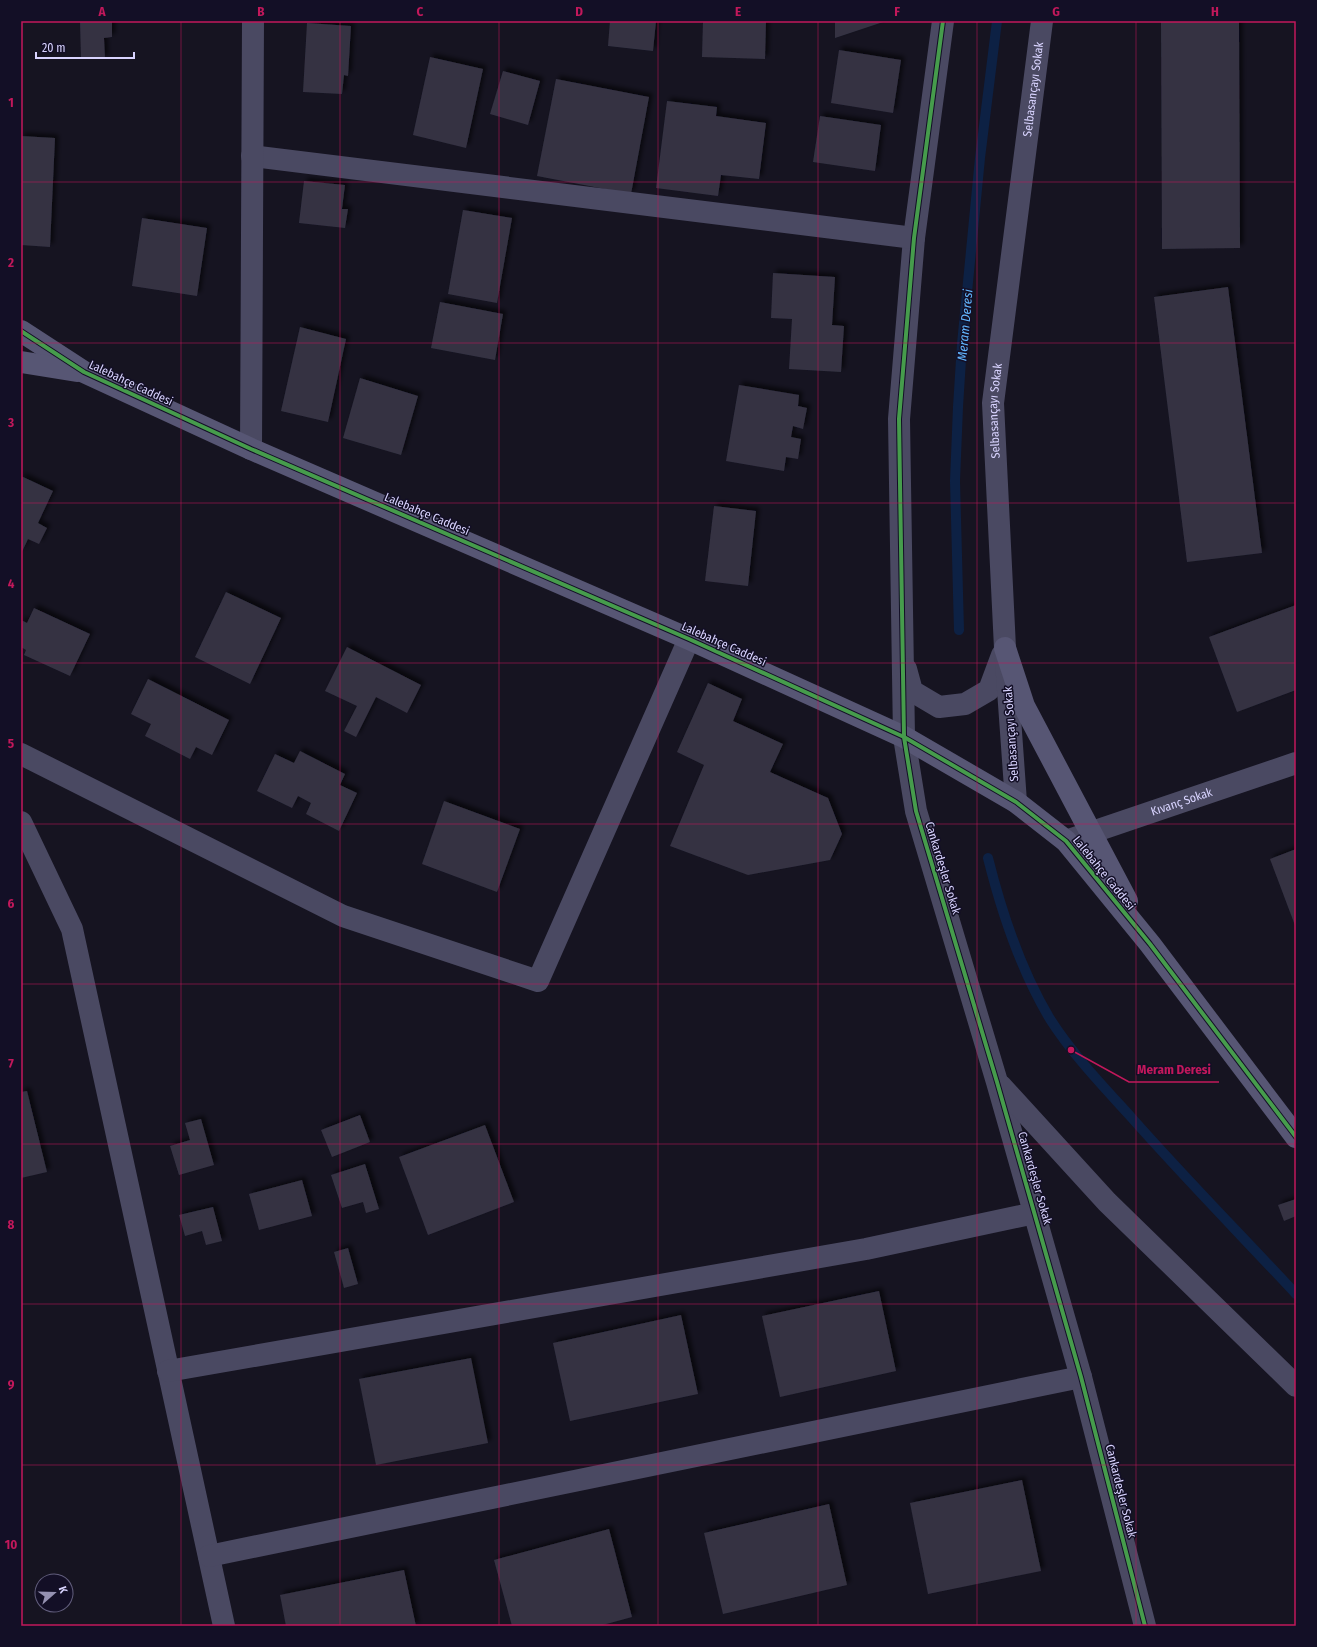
<svg xmlns="http://www.w3.org/2000/svg" width="1317" height="1647" viewBox="0 0 1317 1647" font-family="'Fira Sans Condensed',sans-serif">
<style>
.lines{fill:none;stroke-linecap:round;stroke-linejoin:round}
.stream{stroke:#0d2144;stroke-width:10}
.building{fill:#343243;filter:url(#shadow)}
.street{stroke:#4a4962;stroke-width:22}
.secondary{stroke:#575674;stroke-width:22}
.cycleway-casing{stroke:#130f26;stroke-width:6}
.cycleway{stroke:#469c4c;stroke-width:4}
.grid{fill:none;stroke:#c2185b;stroke-width:1;stroke-opacity:0.55}
.labels{text-anchor:middle;dominant-baseline:central;stroke-width:3;stroke-linejoin:round;paint-order:stroke}
.street-label{font-size:12px;fill:#d9d4ff;stroke:#130f26}
.water-label{font-size:13px;font-style:italic;fill:#62b6ff;stroke:#130f26}
.leader{fill:none;stroke:#c2185b;stroke-width:1.5}
.callout-dot{fill:#c2185b;stroke:#130f26;stroke-width:1.5}
.callout-label{font-size:13px;text-anchor:middle;font-weight:bold;fill:#c2185b;stroke:#130f26;stroke-width:3;stroke-linejoin:round;paint-order:stroke}
.neatline{fill:none;stroke:#c2185b;stroke-width:1.5}
.grid-label{font-size:13px;text-anchor:middle;font-weight:bold;fill:#c2185b}
</style>
<defs>
<filter id="shadow"><feDropShadow dx="3.5" dy="-3.5" stdDeviation="2" flood-color="#0009"/></filter>
</defs>
<rect width="100%" height="100%" fill="#161421"/>
<g class="lines">
<g class="stream">
<path d="M959 630 955 481 958 407 962 344 980 158 997 21"/>
<path d="M988 858C1002 914 1020 969 1050 1019 1073 1055 1102 1085 1131 1117 1184 1177 1241 1235 1296 1294"/>
</g>
</g>
<g class="building">
<path d="M80 21H112V37L104 38 105 58 81 59Z"/>
<path d="M610 21H656L653 51 608 46Z"/>
<path d="M703 21H766L765 59 702 57Z"/>
<path d="M835 21H886L835 38Z"/>
<path d="M1161 21H1239L1240 248 1162 249Z"/>
<path d="M307 23 351 26 348 76 344 75 342 94 303 92Z"/>
<path d="M839 50 901 60 893 113 831 103Z"/>
<path d="M430 57 483 69 466 148 413 135Z"/>
<path d="M503 71 540 81 528 125 490 114Z"/>
<path d="M556 79 649 97 631 194 537 176Z"/>
<path d="M667 101 717 107 716 116 766 123 759 179 721 175 718 196 656 188Z"/>
<path d="M820 116 881 125 875 171 813 162Z"/>
<path d="M21 136 55 138 50 247 21 245Z"/>
<path d="M304 181 345 185 342 209H348L345 228 299 223Z"/>
<path d="M463 210 512 218 497 303 448 294Z"/>
<path d="M142 218 207 228 197 296 132 286Z"/>
<path d="M773 273 835 277 832 325 844 326 841 372 789 369 792 319 771 318Z"/>
<path d="M1228 287 1262 553 1187 562 1154 297Z"/>
<path d="M440 302 503 314 495 360 431 348Z"/>
<path d="M300 327 346 339 328 422 281 411Z"/>
<path d="M360 378 418 396 401 455 343 438Z"/>
<path d="M739 385 799 395 798 406 807 408 803 429 793 426 791 437 801 439 798 459 786 457 784 471 726 461Z"/>
<path d="M21 476 53 491 38 523 47 528 39 544 28 539 21 554Z"/>
<path d="M714 506 756 511 748 586 705 581Z"/>
<path d="M226 592 281 618 250 684 195 657Z"/>
<path d="M1296 605V690L1237 712 1209 637Z"/>
<path d="M34 608 90 634 70 676 24 655 26 650 21 647V620L27 623Z"/>
<path d="M347 647 421 685 407 713 376 697 356 737 344 731 357 706 325 691Z"/>
<path d="M148 679 229 720 212 755 196 747 190 759 145 736 151 724 131 714Z"/>
<path d="M708 683 742 699 733 721 783 744 770 772 828 798 842 834 830 860 748 875 670 846 704 765 677 752Z"/>
<path d="M300 751 345 774 340 785 357 793 339 831 306 814 311 803 298 796 292 808 257 791 275 754 294 763Z"/>
<path d="M444 801 520 829 497 892 422 864Z"/>
<path d="M1296 849V928L1270 859Z"/>
<path d="M27 1091 47 1172 21 1178V1092Z"/>
<path d="M360 1115 370 1142 332 1157 321 1130Z"/>
<path d="M201 1119 214 1165 179 1175 170 1146 190 1140 185 1123Z"/>
<path d="M485 1125 514 1202 428 1235 399 1157Z"/>
<path d="M365 1164 379 1209 366 1213 363 1202 342 1208 331 1175Z"/>
<path d="M302 1180 312 1216 259 1230 249 1194Z"/>
<path d="M1296 1199V1216L1284 1221 1278 1205Z"/>
<path d="M213 1207 222 1241 206 1245 202 1231 185 1236 179 1215Z"/>
<path d="M348 1248 358 1284 344 1288 334 1252Z"/>
<path d="M879 1291 896 1371 780 1397 762 1316Z"/>
<path d="M681 1315 698 1394 570 1421 553 1343Z"/>
<path d="M471 1358 488 1443 376 1465 359 1379Z"/>
<path d="M1022 1480 1041 1571 928 1594 910 1503Z"/>
<path d="M829 1504 847 1585 723 1614 704 1533Z"/>
<path d="M609 1529 632 1617 599 1626H512L494 1560Z"/>
<path d="M404 1570 416 1626H286L280 1595Z"/>
</g>
<g class="lines">
<g class="street">
<path d="M943 21 914 238 899 419 904 737 916 811 997 1082 1081 1377 1145 1626"/>
<path d="M252 156 914 238"/>
<path d="M251 449 253 21"/>
<path d="M906 669 912 691 939 707 965 704 989 690 1002 655"/>
<path d="M21 754 343 916 538 981 689 639"/>
<path id="s1" d="M1016 802 1005 648 993 403 1042 21"/>
<path d="M21 822 72 929 224 1626"/>
<path id="s2" d="M1066 841 1296 763"/>
<path d="M1001 1086 1107 1202 1296 1386"/>
<path d="M168 1371 866 1249 1035 1213"/>
<path d="M209 1556 1081 1377"/>
</g>
<g class="secondary">
<path d="M21 331 84 372 251 449 689 639 904 737 1016 802 1066 841 1150 944 1296 1137"/>
<path d="M21 362 77 371"/>
<path d="M1005 648 1024 706 1127 901"/>
</g>
<defs>
<g id="cycleway">
<path d="M943 21 914 238 899 419 904 737 916 811 997 1082 1081 1377 1145 1626"/>
<path d="M21 331 84 372 251 449 689 639 904 737 1016 802 1066 841 1150 944 1296 1137"/>
</g>
</defs>
<use href="#cycleway" class="cycleway-casing"/>
<use href="#cycleway" class="cycleway"/>
</g>
<path class="grid" d="M181 21V1626M340 21V1626M499 21V1626M658 21V1626M818 21V1626M977 21V1626M1136 21V1626M21 182H1296M21 343H1296M21 503H1296M21 663H1296M21 824H1296M21 984H1296M21 1144H1296M21 1304H1296M21 1465H1296"/>
<g class="labels">
<g class="street-label">
<text stroke="none"><textPath href="#s1" startOffset="716">Selbasançayı Sokak</textPath></text>
<text transform="translate(131 383) rotate(25)">Lalebahçe Caddesi</text>
<text stroke="none"><textPath href="#s1" startOffset="392">Selbasançayı Sokak</textPath></text>
<text transform="translate(427 514) rotate(23)">Lalebahçe Caddesi</text>
<text transform="translate(724 644) rotate(24)">Lalebahçe Caddesi</text>
<text transform="translate(1011 734) rotate(-94)">Selbasançayı Sokak</text>
<text stroke="none"><textPath href="#s2" startOffset="122">Kıvanç Sokak</textPath></text>
<text transform="translate(943 868) rotate(73)">Cankardeşler Sokak</text>
<text transform="translate(1104 873) rotate(51)">Lalebahçe Caddesi</text>
<text transform="translate(1035 1178) rotate(74)">Cankardeşler Sokak</text>
<text transform="translate(1121 1491) rotate(76)">Cankardeşler Sokak</text>
</g>
<g class="water-label">
<text transform="translate(965 325) rotate(-85)">Meram Deresi</text>
</g>
</g>
<path class="leader" d="M1071 1050L1129 1082H1219"/>
<circle class="callout-dot" cx="1071" cy="1050" r="4"/>
<g class="callout-label">
<text x="1174" y="1074">Meram Deresi</text>
</g>
<rect width="1317" height="1647" fill="none" stroke="#130f26" stroke-width="44"/>
<g transform="translate(54 1593) rotate(70)"><circle r="19" fill="#130f26" stroke="#625e7d"/>
<path d="M0-3L7 15L0 10L-7 15Z" fill="#9591b1"/>
<text y="-6" font-size="11" font-weight="bold" text-anchor="middle" fill="#d9d4ff">K</text>
</g>
<path d="M36 52v6h98v-6" fill="none" stroke="#d9d4ff" stroke-width="2"/>
<text x="42" y="52" font-size="12" fill="#d9d4ff" stroke="#130f26" stroke-width="3" paint-order="stroke">20 m</text>
<rect x="22" y="22" width="1273" height="1603" class="neatline"/>
<g class="grid-label">
<text x="102" y="16">A</text>
<text x="261" y="16">B</text>
<text x="420" y="16">C</text>
<text x="579" y="16">D</text>
<text x="738" y="16">E</text>
<text x="897" y="16">F</text>
<text x="1056" y="16">G</text>
<text x="1215" y="16">H</text>
<text x="11" y="107">1</text>
<text x="11" y="267">2</text>
<text x="11" y="427">3</text>
<text x="11" y="588">4</text>
<text x="11" y="748">5</text>
<text x="11" y="908">6</text>
<text x="11" y="1068">7</text>
<text x="11" y="1229">8</text>
<text x="11" y="1389">9</text>
<text x="11" y="1549">10</text>
</g>
</svg>
